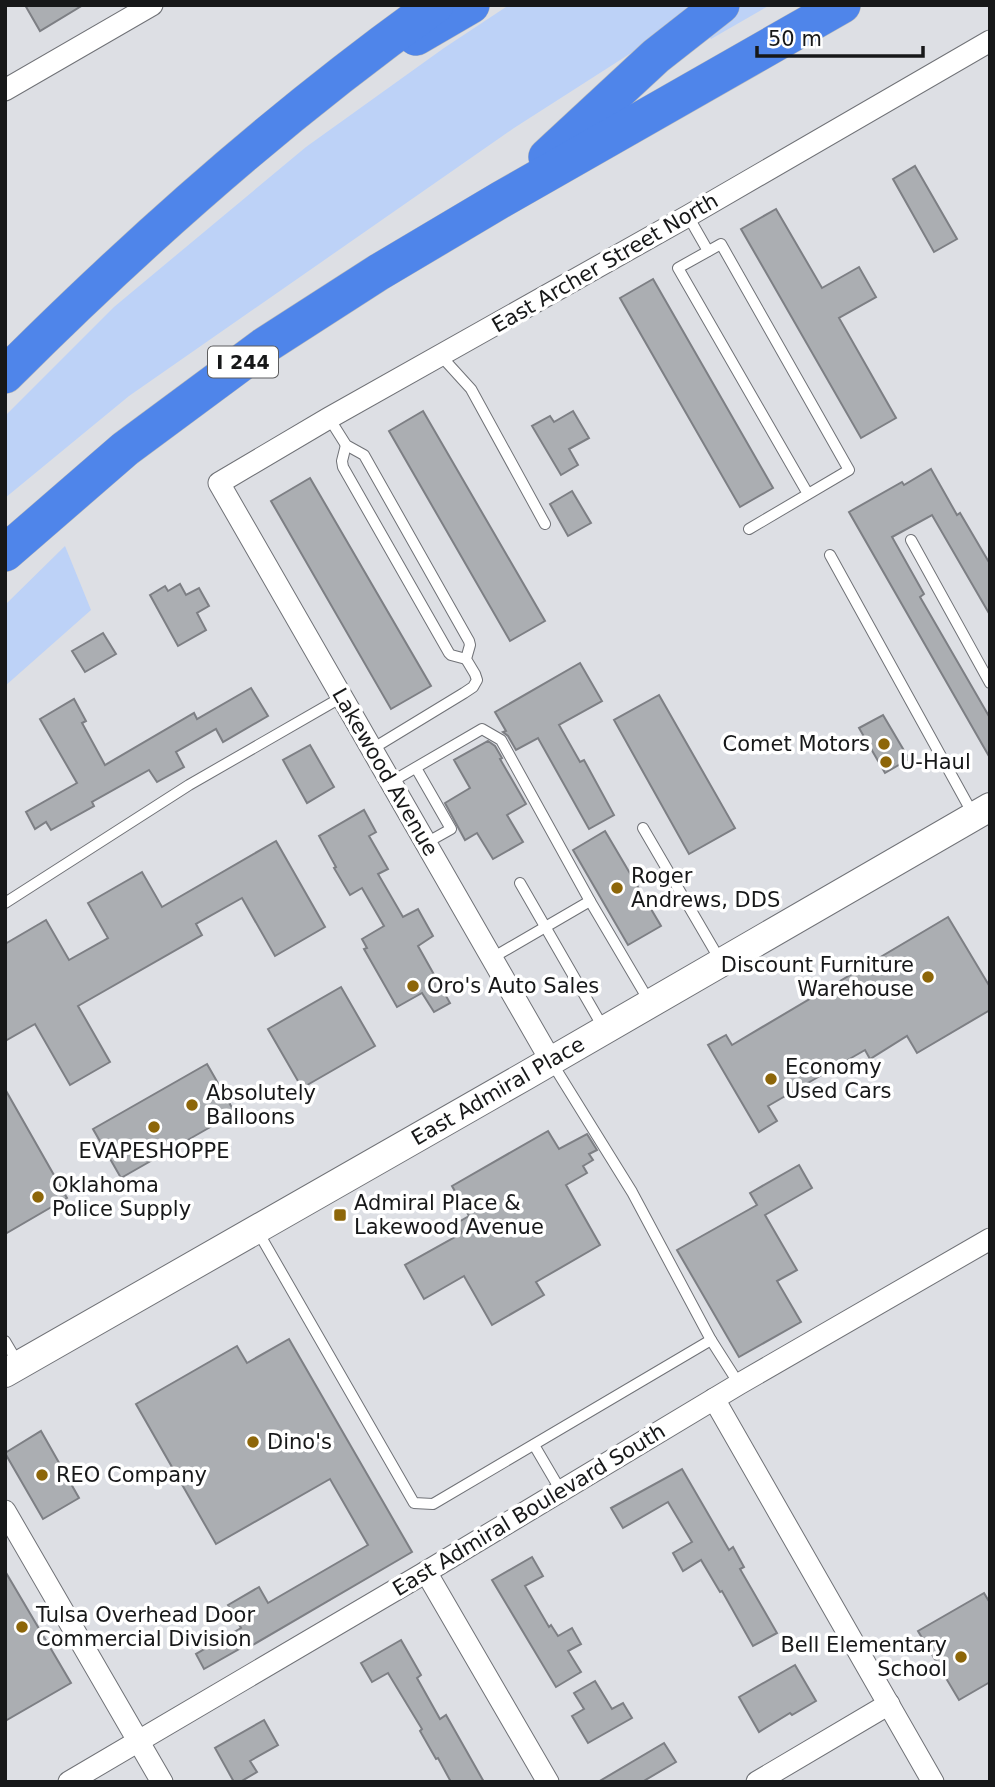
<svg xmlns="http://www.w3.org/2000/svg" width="995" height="1787" viewBox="0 0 995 1787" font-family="'DejaVu Sans',sans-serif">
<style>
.green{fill:#bdd2f7}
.building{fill:#abaeb2;stroke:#7d7f84;stroke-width:2}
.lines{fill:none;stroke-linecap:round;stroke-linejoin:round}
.service-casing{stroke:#707277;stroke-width:12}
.minor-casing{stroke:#707277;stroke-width:23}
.secondary-casing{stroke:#707277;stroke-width:30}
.motorway-casing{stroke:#b9baba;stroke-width:38}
.service{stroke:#fff;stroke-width:10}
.minor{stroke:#fff;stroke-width:21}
.secondary{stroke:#fff;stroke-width:28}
.motorway{stroke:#4f85ea;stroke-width:37}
.poi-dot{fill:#8d6609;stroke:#fff;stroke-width:2.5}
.labels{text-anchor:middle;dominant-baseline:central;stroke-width:7;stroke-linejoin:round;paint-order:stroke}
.shield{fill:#fff;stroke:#5d5d5e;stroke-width:2}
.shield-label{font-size:19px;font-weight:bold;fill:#171819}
.street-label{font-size:21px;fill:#171819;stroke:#fff}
.poi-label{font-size:21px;fill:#171819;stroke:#fff;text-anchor:start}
</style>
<rect width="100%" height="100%" fill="#dddfe4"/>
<g class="green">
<path d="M509 5H699L667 30 514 128 129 396 5 498V416L114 307 306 147 444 48Z"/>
<path d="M740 5H770L711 39 704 31Z"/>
<path d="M65 546 91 610 5 686V605Z"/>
</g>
<g class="building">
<path d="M25 5H83L40 31Z"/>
<path d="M915 166 957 239 934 252 893 179Z"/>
<path d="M776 209 822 288 859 267 876 297 839 318 896 418 861 438 741 229Z"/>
<path d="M653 279 773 488 740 507 620 298Z"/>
<path d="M423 411 545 621 510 641 389 431Z"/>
<path d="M573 411 589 438 569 449 578 465 561 475 532 426 550 416 554 422Z"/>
<path d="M931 469 957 515 960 513 990 564V615L932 515 892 537 924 594 920 597 990 718V758L849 512 902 482 904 485Z"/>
<path d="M310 478 431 686 391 709 271 501Z"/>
<path d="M572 491 591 523 568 536 550 504Z"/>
<path d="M180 584 186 595 199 588 209 606 197 613 206 630 178 646 150 595 165 586 168 591Z"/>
<path d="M103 633 116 654 85 672 72 651Z"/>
<path d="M580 663 602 701 559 725 580 762 584 760 614 815 589 829 538 738 516 750 508 736 503 732 506 731 495 712Z"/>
<path d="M251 688 268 716 223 742 216 729 176 752 184 767 157 782 149 770 92 802 94 806 51 830 46 822 35 829 26 812 77 783 40 719 74 699 86 721 82 723 105 765 194 713 197 719Z"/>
<path d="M659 695 735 828 689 854 614 720Z"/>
<path d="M883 715 909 759 885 773 859 728Z"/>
<path d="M488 741 495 746 502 758 500 759 526 804 507 815 523 842 493 859 477 833 465 840 445 803 470 788 454 760Z"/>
<path d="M310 745 334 787 307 803 283 760Z"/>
<path d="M364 810 376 832 369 836 388 869 378 874 403 917 418 909 433 936 418 946 450 1003 434 1012 422 993 397 1007 364 949 367 948 362 939 384 926 362 888 350 895 334 868 336 867 319 836Z"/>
<path d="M605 831 661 926 628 945 573 850Z"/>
<path d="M276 841 325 927 275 956 242 898 196 924 202 935 78 1006 110 1062 70 1085 35 1024 5 1041V944L46 920 69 960 108 938 88 903 142 872 162 907Z"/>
<path d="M948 917 990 987V1010L917 1053 907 1036 870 1059 865 1050 768 1106 777 1121 759 1132 708 1045 726 1035 732 1045Z"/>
<path d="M341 987 375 1046 302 1088 268 1029Z"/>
<path d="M207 1064 235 1113 121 1178 93 1129Z"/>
<path d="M5 1089 67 1198 5 1234Z"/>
<path d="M548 1131 559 1149 587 1134 597 1150 589 1154 593 1160 583 1166 587 1173 566 1185 600 1245 536 1282 544 1295 492 1325 464 1276 424 1299 405 1265 462 1233 457 1223 469 1216 452 1186Z"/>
<path d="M799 1165 812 1188 765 1215 797 1270 777 1281 801 1322 739 1357 677 1250 757 1205 750 1193Z"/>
<path d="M289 1339 412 1552 251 1646 250 1643 204 1669 196 1654 241 1628 228 1605 259 1587 268 1603 368 1545 330 1479 216 1544 136 1404 237 1346 247 1363Z"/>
<path d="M41 1431 79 1498 43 1519 5 1453Z"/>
<path d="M682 1469 729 1550 733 1547 744 1567 740 1569 777 1633 753 1646 722 1591 720 1592 701 1560 683 1571 673 1553 692 1542 668 1502 623 1528 611 1508Z"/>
<path d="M532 1557 543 1576 525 1586 549 1627 551 1625 558 1636 572 1628 581 1644 568 1651 581 1672 556 1687 492 1580Z"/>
<path d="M5 1571 71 1683 5 1721Z"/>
<path d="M984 1593 990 1603V1682L959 1700 918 1631Z"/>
<path d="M401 1640 421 1675 417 1678 440 1719 446 1715 484 1782H451L438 1758 436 1759 420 1731 422 1729 388 1673 372 1682 361 1663Z"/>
<path d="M795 1665 816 1701 792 1715 790 1713 759 1732 739 1697Z"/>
<path d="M595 1681 612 1709 623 1703 632 1718 588 1743 572 1716 584 1709 574 1693Z"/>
<path d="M264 1720 278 1745 250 1761 257 1772 240 1782H234L215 1748Z"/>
<path d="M664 1743 676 1762 642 1782H598Z"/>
</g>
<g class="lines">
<defs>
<g id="service">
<path d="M688 216 708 251"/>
<path d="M441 356 471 389 545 524"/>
<path d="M329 418 346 445 364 455 469 641 470 645 466 659 475 674 477 680 473 687 464 693 372 749"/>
<path d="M346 445 342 461 343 467 449 653 451 655 466 659"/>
<path d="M749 529 849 470 721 244 678 268 808 494"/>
<path d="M911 540 990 683"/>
<path d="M830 555 974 816"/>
<path d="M416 768 451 829 426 843"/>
<path d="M391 782 482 729 501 740 590 901 649 1001"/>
<path d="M643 828 720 960"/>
<path d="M520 883 604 1029"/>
<path d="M5 903 189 785 342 697"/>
<path d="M492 958 590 901"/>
<path d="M552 1063 632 1192 711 1340"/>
<path d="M257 1230 414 1503 433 1504 711 1340 739 1384"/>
<path d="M5 1341 18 1363"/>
<path d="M534 1445 561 1491"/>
</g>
<g id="minor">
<path d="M5 90 152 5"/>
<path d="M551 1061 219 483 329 418 688 216 990 41"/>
<path d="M714 1399 933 1782"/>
<path d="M5 1511 162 1782"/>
<path d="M426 1572 548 1782"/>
<path d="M69 1782 426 1572 739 1384 990 1239"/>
<path d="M757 1782 889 1704"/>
</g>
<path id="secondary" d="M5 1373 525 1076 990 807"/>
<g id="motorway">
<path d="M416 37 471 5"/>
<path d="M547 157 656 56 721 5"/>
<path d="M5 375C139 241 281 115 435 5"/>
<path d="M5 553 125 449 264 346 379 272 502 199 842 5"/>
</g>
</defs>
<use href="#service" class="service-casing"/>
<use href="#minor" class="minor-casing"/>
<use href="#secondary" class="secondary-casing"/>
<use href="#motorway" class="motorway-casing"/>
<use href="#service" class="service"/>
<use href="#minor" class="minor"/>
<use href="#secondary" class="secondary"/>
<use href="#motorway" class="motorway"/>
</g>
<g class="poi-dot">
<circle cx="884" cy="744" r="7"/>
<circle cx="886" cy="762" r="7"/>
<circle cx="617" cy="888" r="7"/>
<circle cx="928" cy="977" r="7"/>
<circle cx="413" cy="986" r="7"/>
<circle cx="771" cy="1079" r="7"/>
<circle cx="192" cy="1105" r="7"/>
<circle cx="154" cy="1127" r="7"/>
<circle cx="38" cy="1197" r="7"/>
<rect x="333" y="1208" width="14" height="14" rx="3.5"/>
<circle cx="253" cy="1442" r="7"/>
<circle cx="42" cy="1475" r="7"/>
<circle cx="22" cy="1627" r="7"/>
<circle cx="961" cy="1657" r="7"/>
</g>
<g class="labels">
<rect class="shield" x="208" y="346.5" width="70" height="31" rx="5"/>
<g class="shield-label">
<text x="243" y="362">I 244</text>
</g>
<g class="street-label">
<text transform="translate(605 263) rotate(-30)">East Archer Street North</text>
<text transform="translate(385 772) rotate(60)">Lakewood Avenue</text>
<text transform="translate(498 1091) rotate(-30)">East Admiral Place</text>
<text transform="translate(529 1510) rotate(-31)">East Admiral Boulevard South</text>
</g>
<g class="poi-label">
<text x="870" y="744" text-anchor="end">Comet Motors</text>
<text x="900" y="762">U-Haul</text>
<text x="631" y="876">Roger<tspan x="631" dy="24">Andrews, DDS</tspan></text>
<text x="914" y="965" text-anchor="end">Discount Furniture<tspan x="914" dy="24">Warehouse</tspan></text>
<text x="427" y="986">Oro's Auto Sales</text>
<text x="785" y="1067">Economy<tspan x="785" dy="24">Used Cars</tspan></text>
<text x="206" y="1093">Absolutely<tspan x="206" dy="24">Balloons</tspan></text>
<text x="154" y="1151" text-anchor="middle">EVAPESHOPPE</text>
<text x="52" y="1185">Oklahoma<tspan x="52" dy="24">Police Supply</tspan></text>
<text x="354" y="1203">Admiral Place &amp;<tspan x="354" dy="24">Lakewood Avenue</tspan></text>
<text x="267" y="1442">Dino's</text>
<text x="56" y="1475">REO Company</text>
<text x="36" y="1615">Tulsa Overhead Door<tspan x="36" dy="24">Commercial Division</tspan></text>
<text x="947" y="1645" text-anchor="end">Bell Elementary<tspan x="947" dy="24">School</tspan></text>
</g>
</g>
<rect width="995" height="1787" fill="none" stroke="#171819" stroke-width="14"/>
<path d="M757 46v10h166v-10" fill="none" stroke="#171819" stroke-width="3.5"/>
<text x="768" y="46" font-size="21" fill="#171819" stroke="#ffffff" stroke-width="5" paint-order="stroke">50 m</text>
</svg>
